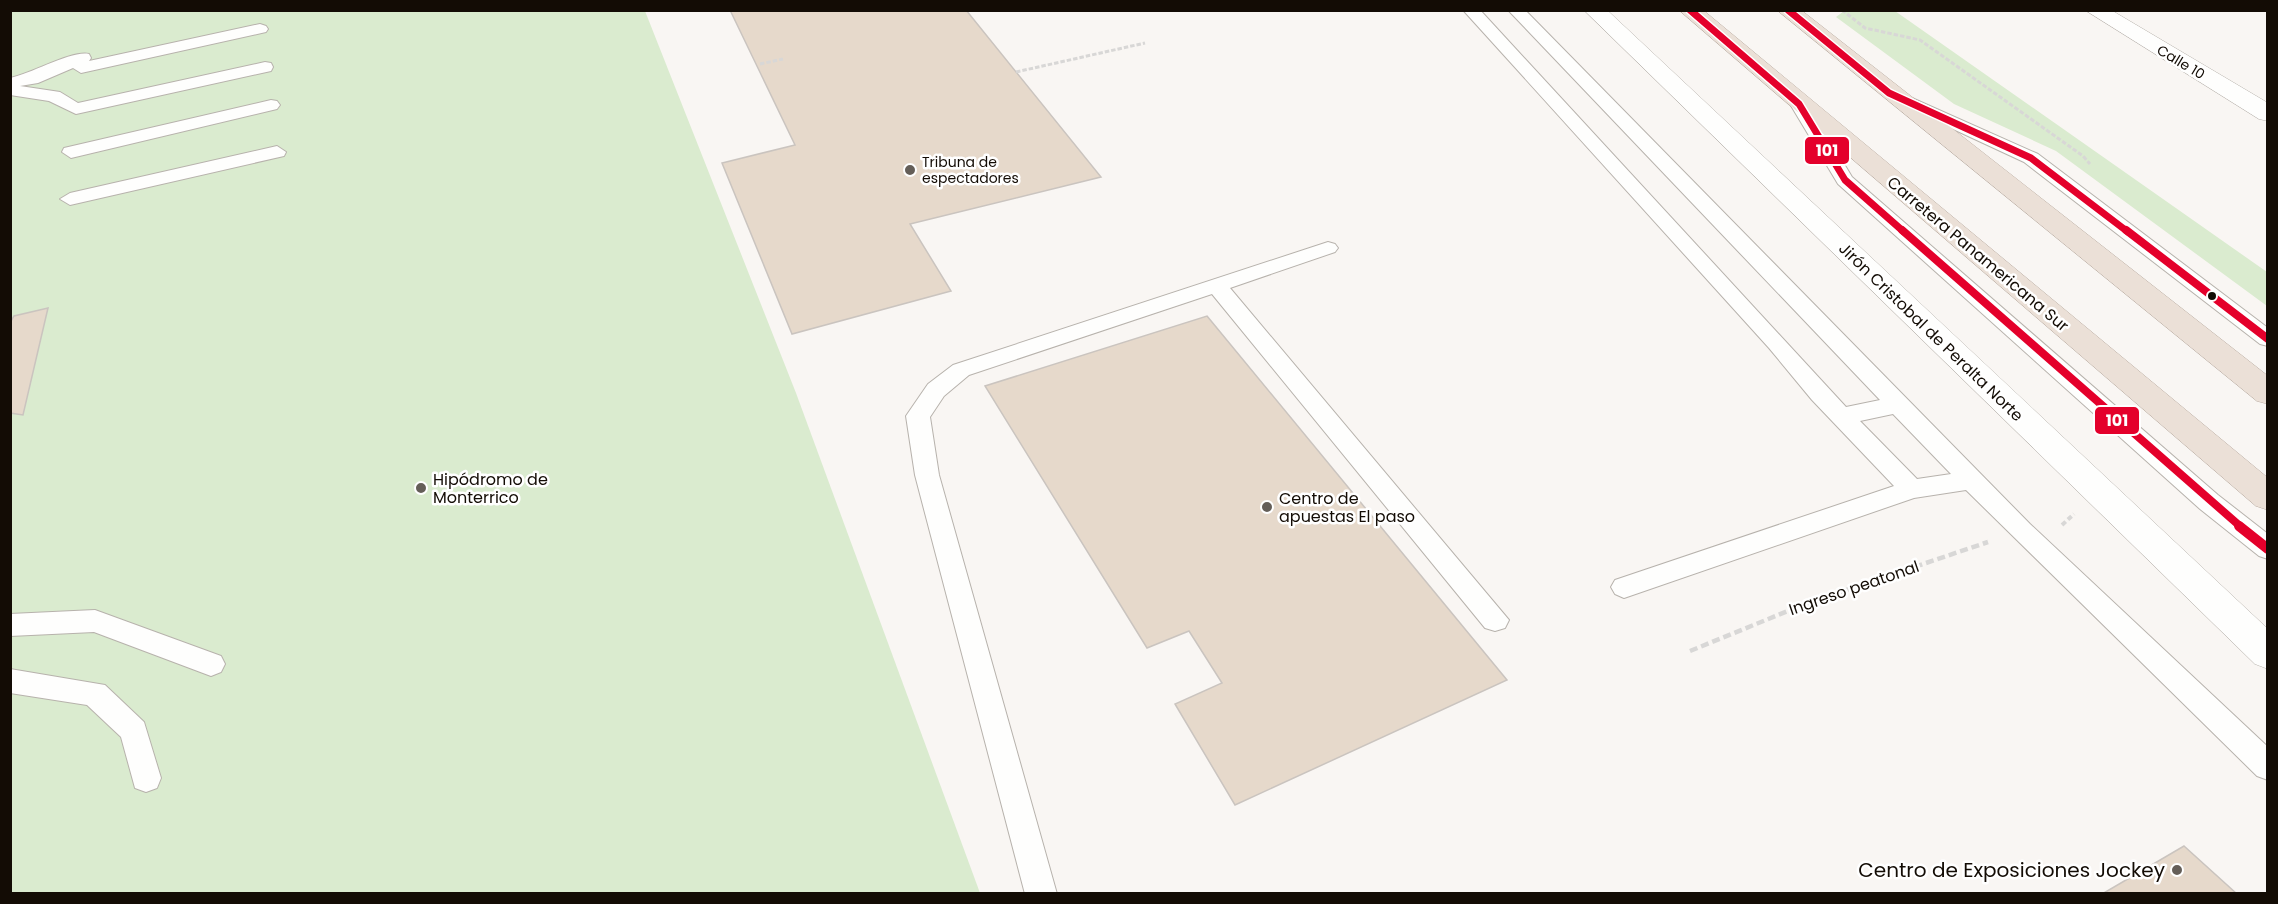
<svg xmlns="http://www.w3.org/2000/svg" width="2278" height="904" viewBox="0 0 2278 904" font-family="Poppins,sans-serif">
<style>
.green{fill:#daebcf}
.building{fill:#e6d9cb;stroke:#cac4bf;stroke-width:1.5}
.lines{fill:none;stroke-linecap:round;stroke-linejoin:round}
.lane-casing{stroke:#b7b2ac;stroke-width:2}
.street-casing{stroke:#b7b2ac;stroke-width:1}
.secondary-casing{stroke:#b7b2ac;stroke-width:1}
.highway-casing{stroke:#baada3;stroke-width:1}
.path-far2{stroke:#d8d7d6;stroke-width:3;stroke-dasharray:4.5 2;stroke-linecap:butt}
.path-far1{stroke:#d8d7d6;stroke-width:4;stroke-dasharray:5 3;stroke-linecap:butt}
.path{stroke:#d8d7d6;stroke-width:4.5;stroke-dasharray:8 4;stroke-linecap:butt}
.lane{fill:#fefefd;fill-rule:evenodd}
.street{fill:#fefefd;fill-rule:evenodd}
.secondary{fill:#fefefd;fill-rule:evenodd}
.highway{fill:#ebe0d7;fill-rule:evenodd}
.bus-1-far2-casing{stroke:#fff;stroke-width:10}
.bus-1-far1-casing{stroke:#fff;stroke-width:13}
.bus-1-casing{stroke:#fff;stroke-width:15}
.bus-1-far2{stroke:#e4002b;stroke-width:7}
.bus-1-far1{stroke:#e4002b;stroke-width:8}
.bus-1{stroke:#e4002b;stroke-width:10}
.poi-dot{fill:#645e58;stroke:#fff;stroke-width:2}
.bus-dot{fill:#130c05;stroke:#fff;stroke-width:2}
.labels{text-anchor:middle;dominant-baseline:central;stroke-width:5;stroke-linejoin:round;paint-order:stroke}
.far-street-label{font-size:14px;fill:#130c05;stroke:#fff}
.far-poi-label{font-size:14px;fill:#130c05;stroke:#fff;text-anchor:start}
.street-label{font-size:16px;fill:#130c05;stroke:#fff}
.poi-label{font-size:16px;fill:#130c05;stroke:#fff;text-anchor:start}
.near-poi-label{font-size:20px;fill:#130c05;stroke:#fff;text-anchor:end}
.line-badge{stroke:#fff;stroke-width:2}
.badge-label{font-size:16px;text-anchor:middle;font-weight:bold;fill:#fff}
</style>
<rect width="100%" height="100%" fill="#f9f6f3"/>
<g class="green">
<path d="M10 11H645L796 393 980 893H11Z"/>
<path d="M1844 11H1895L2267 272V306L2056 151 1954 104 1836 17Z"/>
</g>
<g class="building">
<path d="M730 10H966L1101 177 910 224 951 291 792 334 722 163 795 145Z"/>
<path d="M48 308 23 415 10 413V323L14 316Z"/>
<path d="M1207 316 1507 680 1235 805 1175 704 1222 683 1189 631 1147 648 985 386Z"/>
<path d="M2184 846 2237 894H2102Z"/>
</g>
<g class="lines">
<defs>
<g id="lane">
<path d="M1463 10H1480L1846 407 1880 400 1508 10H1525L2030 524 2268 747V780L2257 776 1966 490 1914 498 1624 598 1615 594 1611 587 1615 580 1894 486 1812 400 1769 348ZM1893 414 1951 474 1917 479 1860 421Z"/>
<path d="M260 24 266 26 268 29 266 32 81 73 73 68 38 83 20 86 60 92 78 103 265 62 271 63 273 67 271 71 76 114 49 101 10 95V78C31 74 72 50 89 54L91 58 89 61Z"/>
<path d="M1903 94 2038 154 2268 328V346L2260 344 2024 162 1897 103 1894 99 1897 95Z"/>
<path d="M1799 99 1808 104 1852 177 2218 495 2268 534V559L2259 556 2200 509 1838 184 1790 104Z"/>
<path d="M271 100 277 101 280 105 277 109 71 158 62 152 64 148Z"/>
<path d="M277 146 286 152 284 156 70 205 60 199 70 193Z"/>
<path d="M1328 242 1335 244 1338 248 1335 252 1230 288 1509 620 1505 628 1495 631 1485 628 1212 294 969 375 944 396 930 417 939 475 1057 894H1025L915 475 906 416 928 384 953 365Z"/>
<path d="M95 610 221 656 225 664 221 672 211 676 94 632 10 636V614Z"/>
<path d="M10 669 105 685 144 722 161 778 157 788 146 792 135 788 121 737 87 705 10 693Z"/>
</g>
<path id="street" d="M2085 10H2111L2268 103V121L2259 119Z"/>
<path id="secondary" d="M1584 10H1607L2268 629V669L2255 664Z"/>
<g id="highway">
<path d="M1679 10H1703L2268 478V510L2256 506Z"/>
<path d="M1777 10H1801L2268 376V404L2257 401Z"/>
</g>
</defs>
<use href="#lane" class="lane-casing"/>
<use href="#street" class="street-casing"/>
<use href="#secondary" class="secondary-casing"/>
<use href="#highway" class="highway-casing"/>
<g class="path-far2">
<path d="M1842 10 1865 28 1920 40 2083 156 2090 164"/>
<path d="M760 64 783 59"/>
<path d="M1016 72 1145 43"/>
</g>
<path class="path-far1" d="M2062 525 2074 514"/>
<path class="path" d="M1690 651 1805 604 1988 542"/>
<use href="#lane" class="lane"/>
<use href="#street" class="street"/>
<use href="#secondary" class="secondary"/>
<use href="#highway" class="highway"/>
<defs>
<g id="bus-1-far2">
<path d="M1690 10 1799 104 1845 180 1904 232"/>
<path d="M1788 10 1889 93 2031 158 2128 232"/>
</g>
<g id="bus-1-far1">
<path d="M1902 230 2241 527"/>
<path d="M2126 230 2268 339"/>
</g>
<path id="bus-1" d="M2239 526 2268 549"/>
</defs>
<use href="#bus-1-far2" class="bus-1-far2-casing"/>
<use href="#bus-1-far1" class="bus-1-far1-casing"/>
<use href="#bus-1" class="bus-1-casing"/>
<use href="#bus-1-far2" class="bus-1-far2"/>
<use href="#bus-1-far1" class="bus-1-far1"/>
<use href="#bus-1" class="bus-1"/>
</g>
<g class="poi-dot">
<circle cx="910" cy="170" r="6"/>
<circle cx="421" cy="488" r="6"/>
<circle cx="1267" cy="507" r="6"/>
<circle cx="2177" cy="870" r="6"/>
</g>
<circle class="bus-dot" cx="2212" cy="296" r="5"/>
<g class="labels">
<g class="far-street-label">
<text transform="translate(2181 62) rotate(31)">Calle 10</text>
</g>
<g class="far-poi-label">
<text x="922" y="162">Tribuna de<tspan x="922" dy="16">espectadores</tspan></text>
</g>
<g class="street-label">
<text transform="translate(1978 254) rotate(40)">Carretera Panamericana Sur</text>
<text transform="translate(1931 332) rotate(44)">Jirón Cristobal de Peralta Norte</text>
<text transform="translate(1854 588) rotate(-19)">Ingreso peatonal</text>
</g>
<g class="poi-label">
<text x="433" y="479">Hipódromo de<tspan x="433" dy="18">Monterrico</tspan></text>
<text x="1279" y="498">Centro de<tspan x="1279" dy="18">apuestas El paso</tspan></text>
</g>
<g class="near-poi-label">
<text x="2165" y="870">Centro de Exposiciones Jockey</text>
</g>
</g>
<g class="line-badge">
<rect x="1804" y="136" width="46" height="29" rx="6" fill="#e4002b"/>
<rect x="2094" y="406" width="46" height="29" rx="6" fill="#e4002b"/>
</g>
<g class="badge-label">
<text x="1827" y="156">101</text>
<text x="2117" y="426">101</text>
</g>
<rect width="2278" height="904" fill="none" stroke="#130c05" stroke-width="24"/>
</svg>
